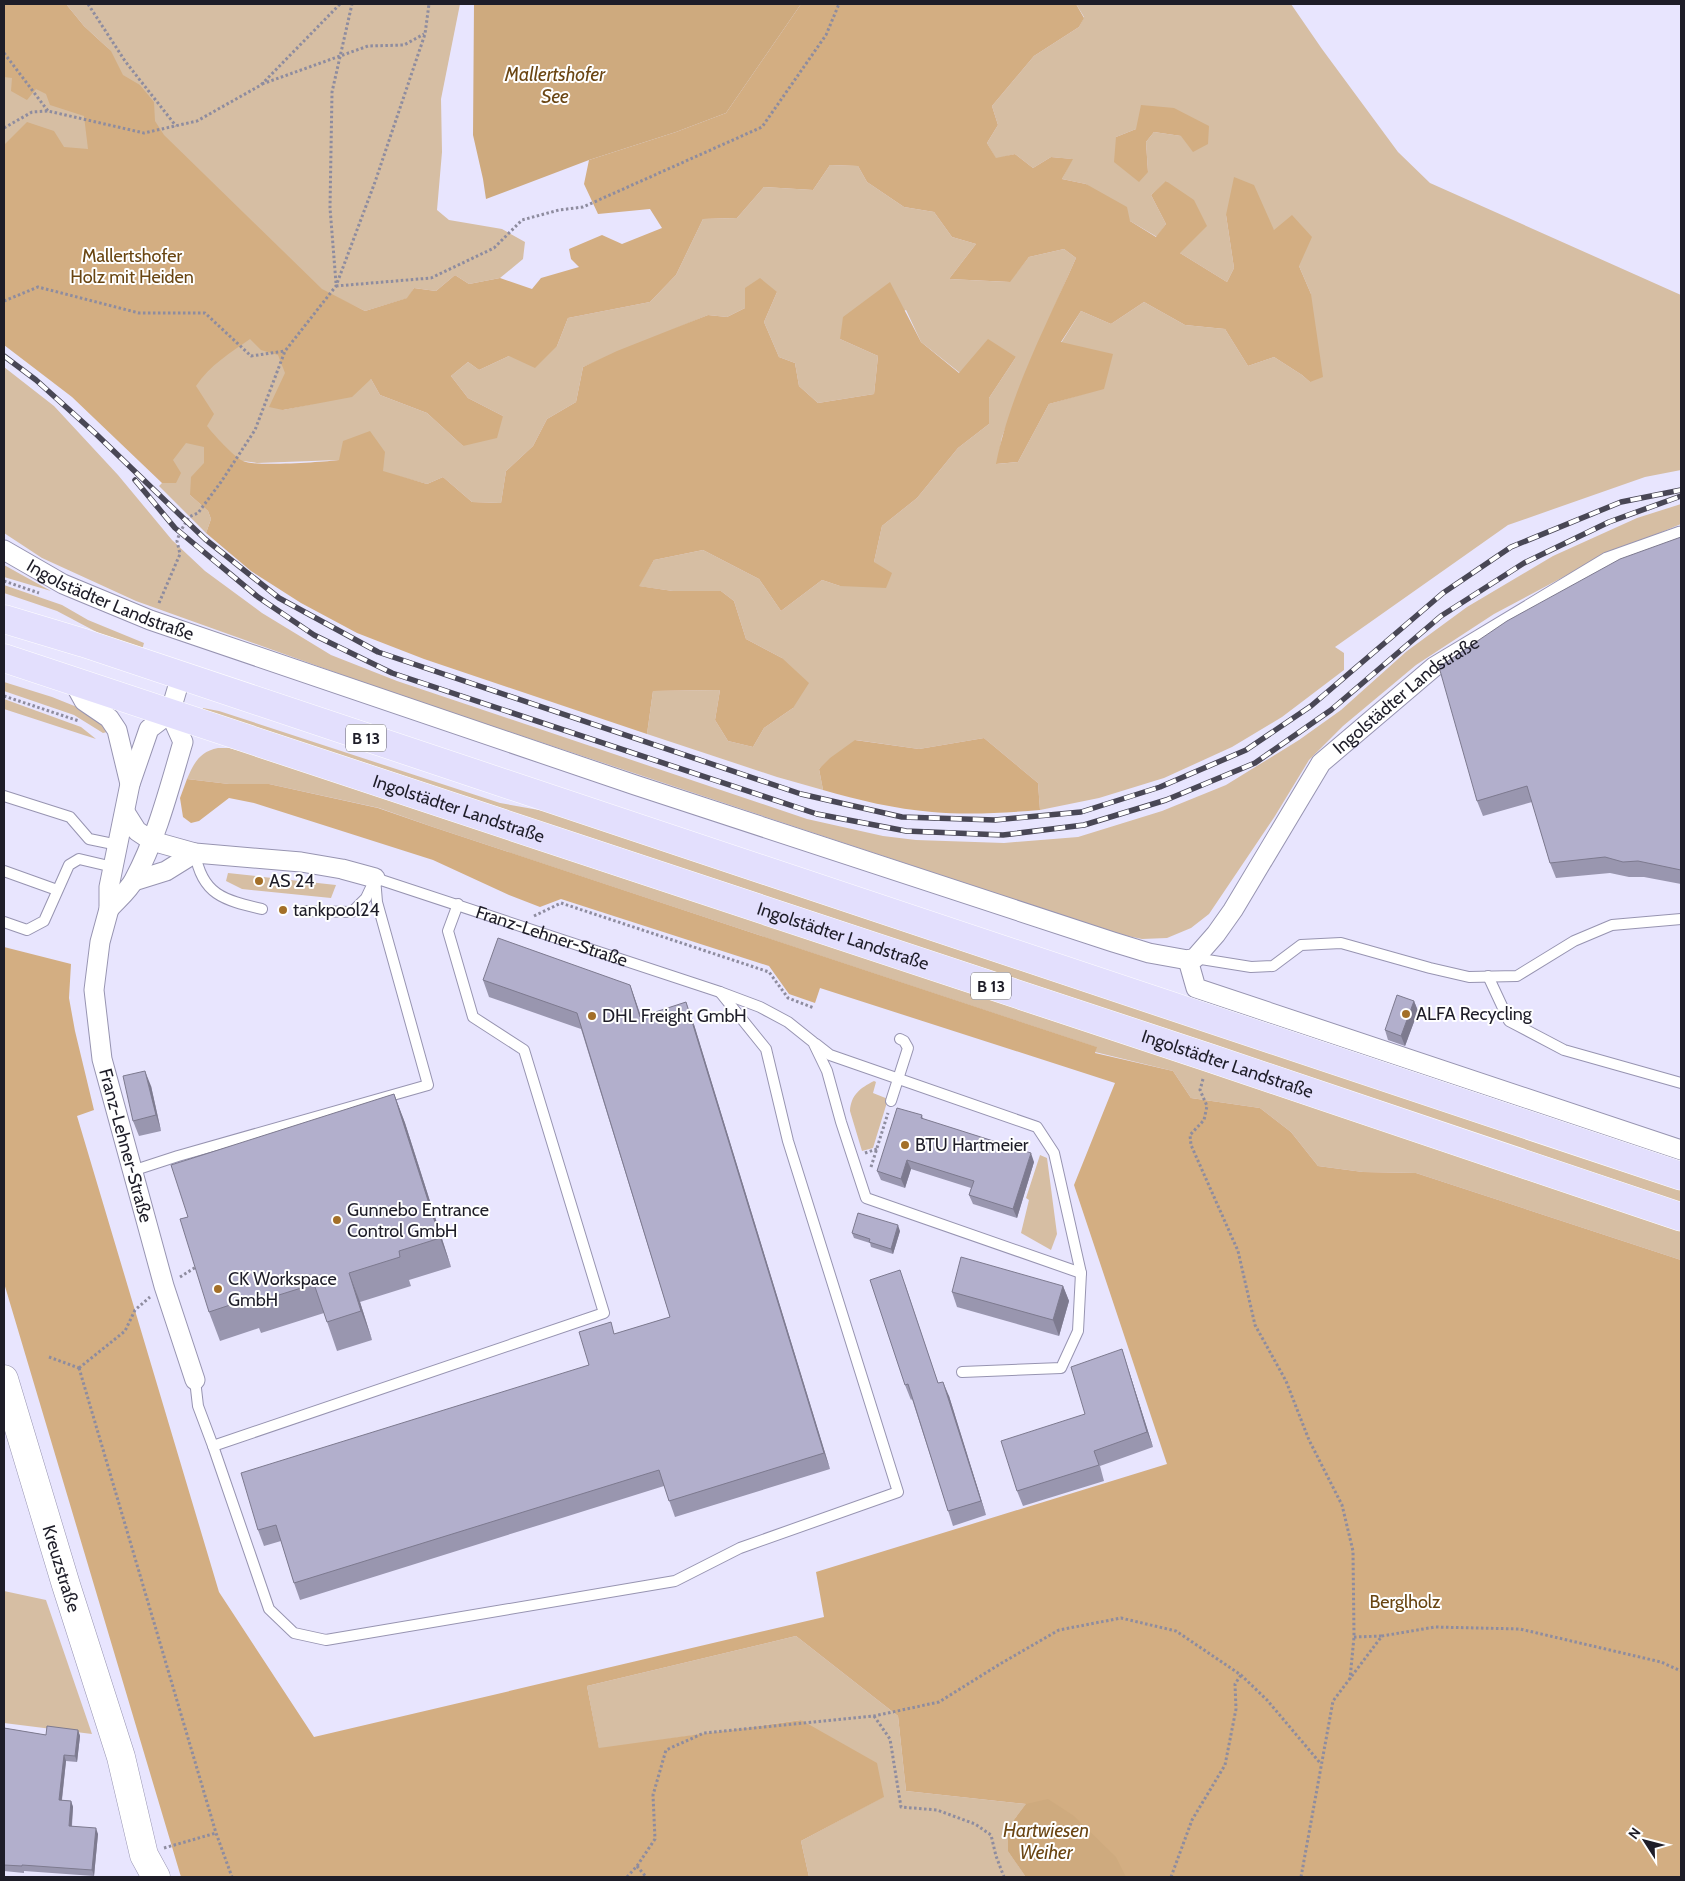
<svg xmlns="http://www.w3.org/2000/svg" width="1685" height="1881" viewBox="0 0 1685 1881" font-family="Cabin,sans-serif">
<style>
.green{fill:#d6bea3;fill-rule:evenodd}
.forest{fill:#d3ae82}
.water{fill:#ceaa7e}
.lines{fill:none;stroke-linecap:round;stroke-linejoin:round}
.service-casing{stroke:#9794b1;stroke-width:12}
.minor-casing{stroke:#9794b1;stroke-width:21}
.secondary-casing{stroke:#9794b1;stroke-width:29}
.primary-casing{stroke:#fff;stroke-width:29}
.path{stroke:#8e8c9f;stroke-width:3;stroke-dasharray:2.5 2.5;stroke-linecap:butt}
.service{stroke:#fff;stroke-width:10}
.minor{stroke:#fff;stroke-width:19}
.secondary{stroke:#fff;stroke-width:28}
.primary{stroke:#e3dffd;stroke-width:28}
.rail-casing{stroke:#494755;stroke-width:5.5}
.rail{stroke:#fff;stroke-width:4;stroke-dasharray:11;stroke-linecap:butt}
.wall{fill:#9996af}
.shaded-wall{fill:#7d7a8f}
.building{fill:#b2afcc;stroke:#7d7a8f}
.poi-dot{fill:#a36f28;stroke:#fff;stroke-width:2}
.labels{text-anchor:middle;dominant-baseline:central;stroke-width:4;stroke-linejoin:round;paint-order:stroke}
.shield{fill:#fff;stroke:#626168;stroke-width:1}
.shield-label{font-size:16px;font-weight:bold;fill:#1e1d28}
.park-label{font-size:18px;fill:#694511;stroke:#fff}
.street-label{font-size:18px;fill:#1e1d28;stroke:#fff}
.poi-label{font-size:18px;fill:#1e1d28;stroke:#fff;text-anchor:start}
.water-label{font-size:19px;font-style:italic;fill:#6b4613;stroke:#fff}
</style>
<rect width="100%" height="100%" fill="#e8e5fe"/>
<g class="green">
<path d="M4 4 79 24 111 51 84 26 66 4H460L441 99 442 152 437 210 449 220 502 229 525 242 523 259 500 278 469 284 455 275 436 291 414 288 408 298 365 311 322 290 317 285 283 410 312 404 371 379 380 395 427 413 463 446 503 416 468 398 451 376 468 362 479 370 509 356 557 346 568 318 650 302 676 275 703 219 737 218 764 187 813 190 830 165 858 166 867 182 904 207 934 212 952 237 976 244 949 279 1009 282 1029 257 1064 249 1076 258 1033 355 1002 437 997 464 1018 462 1049 404 1104 388 1061 343 1081 311 1111 324 1144 302 1185 325 1225 329 1248 366 1274 357 1302 375 1310 382 1311 294 1299 266 1274 230 1226 215 1234 268 1227 282 1180 253 1167 181 1151 195 1166 224 1157 237 1130 221 1086 184 1062 179 1072 159 1051 157 1033 168 1015 154 996 159 987 143 998 125 992 106 1034 56 1079 27 1084 17 1076 4H1291L1322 49 1398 152 1430 183 1681 295V470L1645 477 1508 525 1335 647 1344 653V670L1282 717 1232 747 1164 778 1099 798 1040 810 1038 783 984 738 919 749 856 740 819 769 823 790 777 777 647 734 653 691 720 690 715 720 728 741 753 747 764 728 793 708 782 658 746 639 734 601 721 591H673L638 586 654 560 703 550 759 579 781 611 822 580 840 586 874 562 882 526 917 498 958 448 989 424V398L1016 357 960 373 921 342 906 310 840 339 878 356 874 394 818 403 799 386 795 363 779 357 764 322 777 292 727 317 708 315 583 367 576 402 547 419 533 446 506 471 501 503 472 502 443 477 427 484 339 460 257 463 243 461 190 495 208 511 211 519 206 533 159 486 162 483H176L4 333ZM1209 126 1181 136 1154 132 1146 142 1148 172 1116 137 1136 129Z"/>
<path d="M4 367 54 406 118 475 172 540 205 571 262 613 331 655 397 681 807 819 883 836 916 840 1004 843 1078 837 1162 811 1226 785 1299 740 1341 710 1407 651 1467 607 1553 556 1637 518 1681 504V524L1597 559 1494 614 1416 665 1343 726 1309 760 1275 816 1209 914 1191 928 1167 938 1142 939 1118 934 393 693 136 601 42 558 4 533Z"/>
<path d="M4 565 51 591 4 577Z"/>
<path d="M4 585 62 605 88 620 144 643 142 650 106 637 57 611 4 593Z"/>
<path d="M4 682 52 697 87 711 106 726 107 732 103 733 74 715 4 691Z"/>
<path d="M4 699 81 727 96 739 4 709Z"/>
<path d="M203 708 219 711 500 803 561 814 1681 1187V1203L202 711Z"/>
<path d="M218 748H229L248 753 368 792 1681 1229V1260L1416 1173 1363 1172 1318 1166 1291 1132 1260 1108 1191 1098 1173 1071 1095 1052 1096 1047 433 827 379 808 269 784H229L187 779C194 763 199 752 218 748Z"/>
<path d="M228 873 336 885 331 898 242 889 226 881Z"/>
<path d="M874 1081 876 1082 873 1093 888 1099 873 1148 862 1151 850 1111C851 1095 860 1088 874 1081Z"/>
<path d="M1040 1155 1047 1158 1057 1234 1051 1250 1021 1233 1029 1200 1026 1198Z"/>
<path d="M4 1591 46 1600 92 1734 4 1723Z"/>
<path d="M796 1636 898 1716 906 1791 1026 1804 1008 1828V1851L1026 1877H809L801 1841 883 1797 801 1720 599 1749 587 1686Z"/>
</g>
<g class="forest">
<path d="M4 4H66L84 26 111 51 123 75 140 85 154 102 155 121 164 135 322 289 365 311 407 298 414 288 436 291 455 275 469 284 500 278 532 289 541 278 579 267 571 259 569 249 602 235 622 244 662 228 650 209 598 214 584 184 589 160 676 132 726 113 801 4H1076L1084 18 1079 27 1034 56 992 106 998 125 987 143 996 158 1015 154 1033 168 1051 157 1073 159 1062 179 1086 184 1127 207 1130 221 1156 237 1166 224 1151 195 1166 181 1194 200 1207 226 1180 253 1227 282 1234 268 1226 215 1234 177 1254 185 1274 230 1292 215 1312 237 1299 266 1311 294 1323 377 1310 382 1302 375 1274 357 1248 366 1225 329 1185 325 1144 302 1111 324 1081 311 1061 342 1113 354 1104 389 1049 404 1018 462 996 464C1010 393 1047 324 1076 258L1064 249 1029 257 1010 282 949 279 976 244 952 237 934 212 904 207 867 182 858 166 830 165 813 190 764 187 737 218 703 219 676 275 650 302 568 318 557 346 535 368 509 356 479 370 468 362 451 376 468 398 503 416 497 438 463 446 427 413 380 395 371 379 352 397 283 410 269 407 285 373 278 355 261 350 250 339C230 353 210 365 196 386L214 414 207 426C214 435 233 456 243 461 254 467 323 462 339 460L343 441 370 431 385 452 383 471 427 484 443 477 472 502 501 503 506 471 533 446 547 419 576 402 583 367 617 351 708 315 727 317 745 308V288L760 278 777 292 764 322 779 357 795 363 799 386 818 403 874 394 878 356 840 339 843 317 890 282 921 342 959 373 988 339 1016 357 989 398V424L958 448 917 498 882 526 874 562 892 573 886 588 840 586 822 580 781 611 759 579 703 550 654 560 639 586 673 591H721L734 601 746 639 782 658 809 683 793 708 764 728 753 747 728 741 715 720 720 690 653 691 647 734 424 659 357 633 301 603 251 571 206 533 211 519 208 511 190 495 191 477 204 463V447L186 443 173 460 181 473 176 483H162L72 397 4 345V145L27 122 54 131 64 147 88 149 84 116 50 105 46 94 36 89 27 100 11 91 12 78 4 77Z"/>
<path d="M1141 105 1174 108 1209 126 1208 144 1193 152 1181 136 1154 132 1146 142 1148 172 1139 182 1114 162 1116 137 1136 129Z"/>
<path d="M984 738 1038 783 1040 810C1004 813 968 815 932 812 895 809 858 800 823 790L819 769 830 758 855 740 919 749Z"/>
<path d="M187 779 229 784H269L378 808 433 827 1097 1047 1095 1053 1173 1071 1191 1098 1260 1108 1291 1132 1318 1166 1363 1172 1416 1173 1681 1260V1877H1026L1008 1851V1828L1026 1804 906 1791 898 1716 796 1636 587 1686 599 1748 801 1720 877 1763 884 1797 801 1841 809 1877H181L4 1283V947L71 964 69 998 75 1031 94 1110 77 1116 219 1592 314 1737 824 1617 816 1572 1167 1464 1074 1185 1115 1083 820 988 815 1003 789 994 769 966 561 899 540 907 509 895 433 860 254 803 229 798 199 821 191 823 183 817 180 798Z"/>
</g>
<g class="water">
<path d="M474 4H801L726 113 676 132 589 160 486 199 483 179 473 135Z"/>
<path d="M1048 1799 1074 1816 1116 1857 1126 1877H1026L1008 1851V1828L1026 1804Z"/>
</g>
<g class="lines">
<defs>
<g id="service">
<path d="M4 796 70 817 89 839 118 845"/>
<path d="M195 853C202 895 224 900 262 909"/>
<path d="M4 871 57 890"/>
<path id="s1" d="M375 878 720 992 760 1007 788 1022 813 1042 827 1071 841 1122 866 1198 1081 1273"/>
<path d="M304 911 352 912 366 898 375 879"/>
<path d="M4 922 27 930 44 921 69 865 79 859 113 867"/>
<path d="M1195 958 1251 967 1273 966 1301 945 1341 943 1430 968 1469 977 1517 976 1574 941 1612 925 1681 919"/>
<path d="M1488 976 1509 1021 1564 1050 1681 1083"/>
<path d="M816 1044 830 1055 1037 1127 1054 1153 1081 1273 1078 1331 1061 1368 962 1372"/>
<path d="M891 1101 908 1048 904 1041 900 1039"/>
<path d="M132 1171 178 1156 428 1085 377 902 375 878"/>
<path d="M195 1380 198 1406 213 1446 604 1313 524 1050 473 1017 448 931 458 904"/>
<path d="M213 1446 269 1609 294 1633 326 1640 675 1581 740 1548 898 1492 788 1141 766 1049 720 992"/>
</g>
<g id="minor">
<path id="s2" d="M4 550 63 584 150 620 635 785 1113 942 1149 953 1188 960 1195 958 1216 934 1233 910 1321 763 1434 667 1608 562 1681 536"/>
<path id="s3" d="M181 676 170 713 149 729 130 784 109 887V909L100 942 94 990 102 1059 164 1286 195 1380"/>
<path d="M73 681 84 701 109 718 117 730 130 784"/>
<path d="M125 812 137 831 152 841 195 853 301 862 342 869 375 878"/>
<path d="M134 881 166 871 195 853"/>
<path d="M109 909C117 900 129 890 134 880 157 837 169 789 183 742L170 713"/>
<path d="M1188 960 1196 988 1681 1150"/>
</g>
<g id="secondary">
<path id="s4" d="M4 1379 66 1585 121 1757 144 1855 156 1877"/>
</g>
<g id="primary">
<path d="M4 619 84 643 1681 1176"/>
<path id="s5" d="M4 658 1210 1058 1681 1217"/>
</g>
</defs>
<use href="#service" class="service-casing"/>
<use href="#minor" class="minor-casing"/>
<use href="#secondary" class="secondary-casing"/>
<use href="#primary" class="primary-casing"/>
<g class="path">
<path d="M88 4 125 61 176 126"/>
<path d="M4 53 48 111"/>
<path d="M262 84 368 46 404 45 424 34"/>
<path d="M4 128 32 112 48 111 144 133 197 121 261 85 340 4"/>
<path d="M336 283 330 208 332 92 352 4"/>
<path d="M336 286 431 278 494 248 522 220 559 210 583 207 762 127 826 35 839 4"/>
<path d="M4 301 38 287 139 313H205L251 356 285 351"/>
<path d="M4 581 39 593"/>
<path d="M159 603 180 554 177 541 180 532 189 517 198 513 221 482 255 430 285 351 336 286 375 182 425 34 429 4"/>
<path d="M4 696 79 721"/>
<path d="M534 916 561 903 769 972 788 998 814 1008"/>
<path d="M1203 1079 1200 1090 1207 1106 1204 1120 1190 1135 1191 1145 1238 1251 1255 1325 1286 1381 1309 1440 1342 1505 1353 1551 1354 1637 1350 1679"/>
<path d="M865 1153 877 1149"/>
<path d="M871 1167 888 1113"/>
<path d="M180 1277 196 1267"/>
<path d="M49 1357 79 1368"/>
<path d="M79 1368 216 1833 232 1877"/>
<path d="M79 1368 125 1331 135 1310 150 1297"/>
<path d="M1354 1637 1382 1636"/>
<path d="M874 1716 890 1739 901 1807 937 1810 975 1824 991 1835 996 1856 1004 1877"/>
<path d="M164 1848 216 1833"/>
<path d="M637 1866 646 1877"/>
<path d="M627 1877 637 1866 655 1839 653 1795 666 1750 704 1733 874 1716 939 1702 1000 1664 1059 1630 1121 1618 1176 1631 1241 1675 1267 1700 1321 1764"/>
<path d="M1171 1877 1192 1820 1225 1765 1236 1709 1235 1684 1241 1675"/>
<path d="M1301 1877 1333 1701 1382 1636 1435 1627 1520 1629 1661 1662 1681 1671"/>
</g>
<use href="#service" class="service"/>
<use href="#minor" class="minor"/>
<use href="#secondary" class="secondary"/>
<use href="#primary" class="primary"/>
<defs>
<g id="rail">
<path d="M4 356 36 380 96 434 205 539 279 598 378 652 801 794 902 817 995 820 1081 812 1160 787 1246 750 1311 706 1443 593 1511 547 1621 502 1681 490"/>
<path d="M135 480 175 528 258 597 314 635 392 673 817 814 906 831 1003 835 1084 825 1166 800 1255 763 1331 710 1441 616 1524 563 1609 522 1681 496"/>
</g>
</defs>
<use href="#rail" class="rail-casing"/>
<use href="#rail" class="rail"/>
</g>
<g class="wall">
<path d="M1681 537V884L1644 877H1629L1610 873 1556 878 1550 863 1532 802 1483 816 1477 801Z"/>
<path d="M483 980 630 985 641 1016 692 1018 830 1469 675 1517 664 1486 300 1600 294 1583 281 1541 264 1546 258 1530 589 1365 615 1334 670 1317 581 1029 489 997Z"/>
<path d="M1414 1001 1418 1011 1405 1046 1388 1040 1385 1030Z"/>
<path d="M151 1086 161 1131 139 1136 133 1121Z"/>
<path d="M394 1094 405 1123 451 1267 409 1280 411 1286 360 1302 372 1340 337 1351 324 1313 261 1333 259 1328 220 1341 209 1312 188 1217Z"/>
<path d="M922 1115 923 1119 1034 1162 1017 1218 973 1204 969 1195 971 1188 911 1169 905 1188 881 1180 877 1171Z"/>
<path d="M900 1231 893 1254 871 1247 870 1243 854 1238 852 1233Z"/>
<path d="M905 1284 938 1383 949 1396 986 1515 953 1526 912 1399 911 1400 905 1385Z"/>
<path d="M1063 1286 1069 1301 1059 1336 957 1307 952 1292Z"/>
<path d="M1122 1349 1127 1365 1153 1447 1100 1466 1104 1481 1023 1506 1017 1491 1085 1414Z"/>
<path d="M4 1728 46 1735 78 1730 80 1736 77 1762 66 1761 62 1800 71 1801 73 1807 72 1826 98 1834 94 1876 24 1871V1873L4 1871Z"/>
</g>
<g class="shaded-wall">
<path d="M630 985 636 1002 646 1033 640 1017Z"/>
<path d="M1414 1001 1418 1011 1405 1046 1401 1036Z"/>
<path d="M686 1002 692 1018 830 1469 824 1453Z"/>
<path d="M145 1071 151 1086 161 1131 156 1115Z"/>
<path d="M394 1094 405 1123 451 1267 440 1238Z"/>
<path d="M1031 1153 1034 1162 1017 1218 1013 1209Z"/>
<path d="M907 1160 911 1169 905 1188 901 1179Z"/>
<path d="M898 1225 900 1231 893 1254 891 1249Z"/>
<path d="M349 1273 360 1302 372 1340 361 1311Z"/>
<path d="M1063 1286 1069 1301 1059 1336 1053 1320Z"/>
<path d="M1122 1349 1127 1365 1153 1447 1147 1432Z"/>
<path d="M943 1382 949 1396 986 1515 981 1501Z"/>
<path d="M78 1730 80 1736 77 1762 75 1756Z"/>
<path d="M64 1755 66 1761 61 1806 59 1800Z"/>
<path d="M71 1801 73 1807 71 1832 69 1826Z"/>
<path d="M96 1828 98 1834 94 1876 92 1870Z"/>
</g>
<g class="building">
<path d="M1681 537V870L1638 861 1623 862 1605 857 1550 863 1527 786 1477 801 1439 667 1507 621 1620 559Z"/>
<path d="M498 938 630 985 640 1017 686 1002 824 1453 669 1501 659 1470 294 1583 276 1525 258 1530 241 1473 589 1365 579 1332 611 1322 614 1334 670 1317 577 1013 483 980Z"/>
<path d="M1397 995 1414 1001 1401 1036 1385 1030Z"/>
<path d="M145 1071 156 1115 133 1121 123 1076Z"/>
<path d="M394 1094 440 1238 399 1251 400 1257 349 1273 361 1311 327 1322 314 1284 250 1304 248 1299 209 1312 180 1219 188 1217 171 1165Z"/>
<path d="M897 1108 922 1115 921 1118 1031 1153 1013 1209 969 1195 974 1181 907 1160 901 1179 877 1171Z"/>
<path d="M858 1213 898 1225 891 1249 869 1242 870 1239 852 1233Z"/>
<path d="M961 1257 1063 1286 1053 1320 952 1292Z"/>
<path d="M900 1270 938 1383 943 1382 981 1501 948 1511 908 1384 905 1385 870 1280Z"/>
<path d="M1122 1349 1147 1432 1094 1451 1099 1465 1017 1491 1001 1441 1085 1414 1071 1367Z"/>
<path d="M47 1726 78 1730 75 1756 64 1755 59 1800 71 1801 69 1826 96 1828 92 1870 22 1865V1866L4 1865V1728L46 1735Z"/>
</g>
<g class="poi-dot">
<circle cx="259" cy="881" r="5"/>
<circle cx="283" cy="910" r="5"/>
<circle cx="1406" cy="1014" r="5"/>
<circle cx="592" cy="1016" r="5"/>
<circle cx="905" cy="1145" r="5"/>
<circle cx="337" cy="1220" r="5"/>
<circle cx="218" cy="1289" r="5"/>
</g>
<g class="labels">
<g class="shield">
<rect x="346" y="724.5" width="40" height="27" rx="4"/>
<rect x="971" y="972.5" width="40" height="27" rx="4"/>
</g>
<g class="shield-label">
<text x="366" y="738">B 13</text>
<text x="991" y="986">B 13</text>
</g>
<g class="park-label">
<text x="132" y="256">Mallertshofer<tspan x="132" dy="21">Holz mit Heiden</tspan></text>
<text x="1405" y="1602">Berglholz</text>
</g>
<g class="street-label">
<text stroke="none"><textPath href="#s2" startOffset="118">Ingolstädter Landstraße</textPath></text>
<text stroke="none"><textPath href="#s2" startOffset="1604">Ingolstädter Landstraße</textPath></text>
<text stroke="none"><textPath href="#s5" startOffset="479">Ingolstädter Landstraße</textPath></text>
<text stroke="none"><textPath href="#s1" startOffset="186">Franz-Lehner-Straße</textPath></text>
<text stroke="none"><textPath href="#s5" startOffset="884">Ingolstädter Landstraße</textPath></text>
<text stroke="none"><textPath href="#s5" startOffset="1289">Ingolstädter Landstraße</textPath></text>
<text stroke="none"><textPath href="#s3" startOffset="492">Franz-Lehner-Straße</textPath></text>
<text stroke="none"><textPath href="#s4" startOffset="198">Kreuzstraße</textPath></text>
</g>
<g class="poi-label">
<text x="269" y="881">AS 24</text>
<text x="293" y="910">tankpool24</text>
<text x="1416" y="1014">ALFA Recycling</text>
<text x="602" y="1016">DHL Freight GmbH</text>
<text x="915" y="1145">BTU Hartmeier</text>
<text x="347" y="1210">Gunnebo Entrance<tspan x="347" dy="21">Control GmbH</tspan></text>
<text x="228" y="1279">CK Workspace<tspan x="228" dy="21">GmbH</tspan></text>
</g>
<g class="water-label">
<text x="555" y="74">Mallertshofer<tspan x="555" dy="22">See</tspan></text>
<text x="1046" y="1830">Hartwiesen<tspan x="1046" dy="22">Weiher</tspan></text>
</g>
</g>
<rect width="1685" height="1881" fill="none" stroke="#1e1d28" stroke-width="10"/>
<g transform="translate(1645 1841) rotate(306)" stroke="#ffffff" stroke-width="4" paint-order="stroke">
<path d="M0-4L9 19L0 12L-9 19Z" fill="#1e1d28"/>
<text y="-8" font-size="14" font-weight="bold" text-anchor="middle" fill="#1e1d28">N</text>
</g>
</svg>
